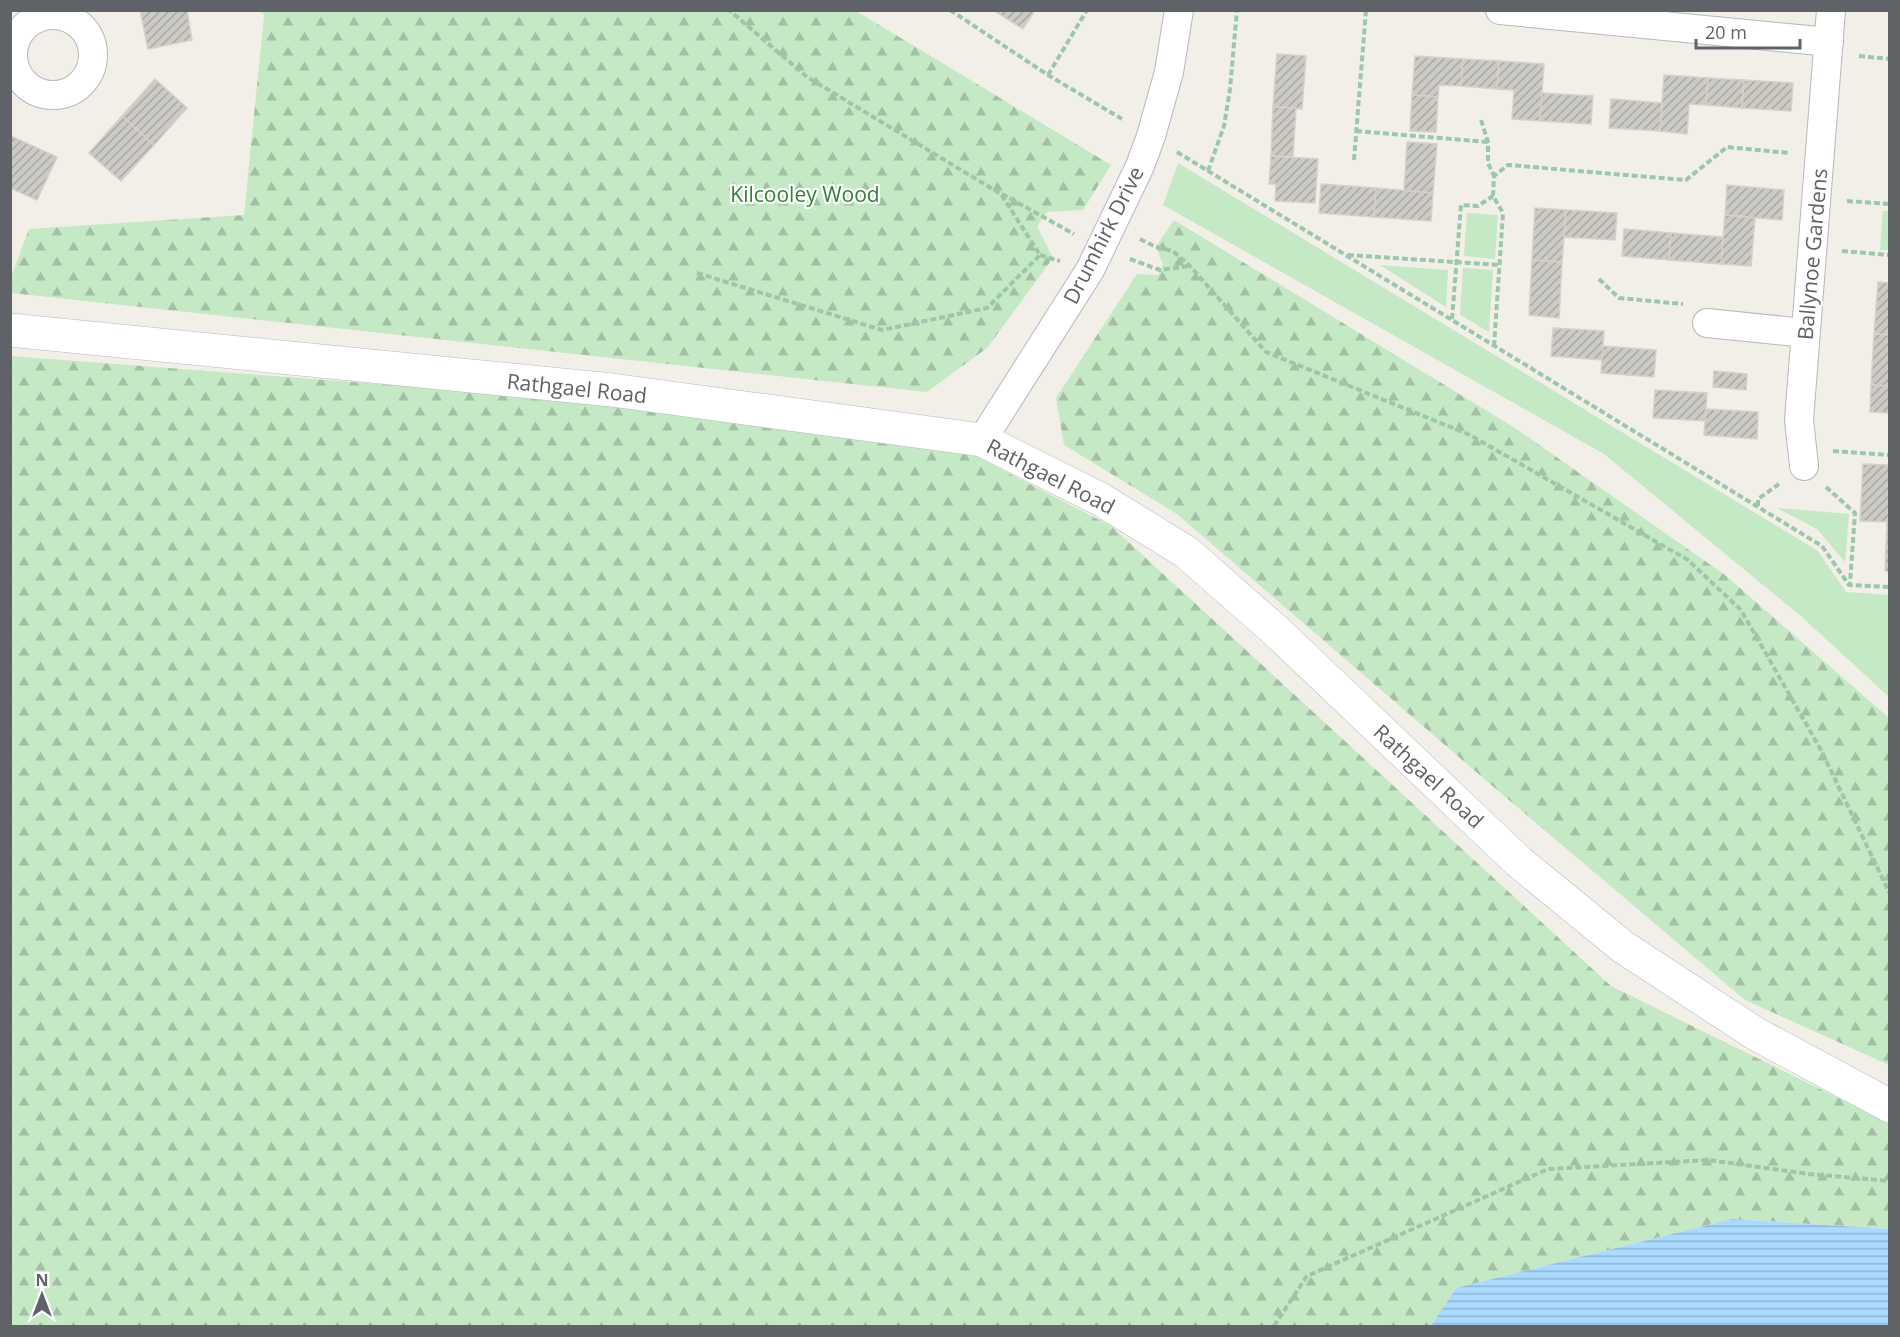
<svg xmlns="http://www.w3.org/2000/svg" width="1900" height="1337" viewBox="0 0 1900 1337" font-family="'Open Sans',sans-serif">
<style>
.grass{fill:#c5e8c5}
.forest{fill:url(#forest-firs)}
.water{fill:url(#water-rules)}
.building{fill:url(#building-hatch);stroke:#d6d1c6;stroke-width:1.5}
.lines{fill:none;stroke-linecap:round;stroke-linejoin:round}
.street-casing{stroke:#b5b8bc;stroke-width:30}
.secondary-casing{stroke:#b6babf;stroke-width:34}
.path{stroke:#9cc7a9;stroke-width:4;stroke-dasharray:6 3;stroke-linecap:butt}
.street{stroke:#fff;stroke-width:28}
.secondary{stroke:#fff;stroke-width:33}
.labels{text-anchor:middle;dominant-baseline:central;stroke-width:4.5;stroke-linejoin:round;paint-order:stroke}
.park-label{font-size:21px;fill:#348238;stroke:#fff}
.street-label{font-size:21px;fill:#5f6368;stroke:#fff}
</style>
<defs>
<pattern id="forest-firs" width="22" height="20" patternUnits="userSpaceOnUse" patternTransform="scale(1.5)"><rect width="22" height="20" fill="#c5e8c5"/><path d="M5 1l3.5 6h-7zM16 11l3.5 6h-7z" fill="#a3c0a4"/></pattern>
<pattern id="water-rules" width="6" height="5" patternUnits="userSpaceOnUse" patternTransform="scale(1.5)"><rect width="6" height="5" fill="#aadaff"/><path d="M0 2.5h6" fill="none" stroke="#8eb4d2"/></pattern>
<pattern id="building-hatch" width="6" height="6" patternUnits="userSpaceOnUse" patternTransform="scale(1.5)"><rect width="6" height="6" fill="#cccac5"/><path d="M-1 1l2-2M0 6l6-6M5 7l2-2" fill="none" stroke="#a9a8a4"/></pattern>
</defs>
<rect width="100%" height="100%" fill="#f1efe8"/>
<g class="grass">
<path d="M1178 163 1818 551 1846 592 1889 595V697L1802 617 1604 454 1163 205Z"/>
<path d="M1883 211H1889V250H1880Z"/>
<path d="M1467 213 1498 215 1495 259 1464 256Z"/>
<path d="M1380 265 1448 270 1446 307Z"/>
<path d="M1463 268 1493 270 1489 332 1460 315Z"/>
<path d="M1777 508 1849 514 1845 562 1817 529Z"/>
</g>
<g class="forest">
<path d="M261 11H856L1111 165 1083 210 1047 212 1037 226 1053 258 987 348 927 392 11 293V277L29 229 244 215 264 15Z"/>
<path d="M1174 220 1515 428 1725 575 1889 718V1065L1745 1000 1489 783 1177 514 1064 445 1056 398 1137 274 1158 275 1163 264 1156 247Z"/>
<path d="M10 356 615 402 964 450 1111 526 1611 986 1889 1123V1229L1732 1219 1456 1288 1431 1326H11Z"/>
</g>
<path class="water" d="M1732 1219 1889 1229V1326H1431L1456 1288Z"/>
<g class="building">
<path d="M140 10H187L192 40 148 49Z"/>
<path d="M993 10H1035L1023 29Z"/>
<path d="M1277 54 1306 56 1302 109 1273 107Z"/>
<path d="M1415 56 1463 59 1461 86 1439 85 1438 97 1412 95Z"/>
<path d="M1463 59 1499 61 1497 89 1461 86Z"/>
<path d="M1499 61 1544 64 1540 121 1512 119 1514 90 1497 89Z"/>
<path d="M1664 75 1708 78 1706 105 1689 104 1687 134 1660 131Z"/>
<path d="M1708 78 1744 80 1742 108 1706 105Z"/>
<path d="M155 79 187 108 154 145 122 116Z"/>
<path d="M1744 80 1793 83 1791 111 1742 108Z"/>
<path d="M1542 93 1593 96 1591 124 1540 121Z"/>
<path d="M1412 95 1438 97 1436 132 1410 131Z"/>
<path d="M1611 99 1662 103 1660 131 1609 128Z"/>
<path d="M1273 107 1296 108 1293 157 1271 156Z"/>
<path d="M122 116 154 145 121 181 89 153Z"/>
<path d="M11 136 57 157 37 200 10 188Z"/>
<path d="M1407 142 1437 144 1433 193 1404 191Z"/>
<path d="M1271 156 1318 159 1315 203 1275 201 1276 184H1269Z"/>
<path d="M1321 184 1376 188 1374 217 1319 213Z"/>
<path d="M1727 185 1784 190 1782 220 1725 215Z"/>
<path d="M1376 188 1433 193 1431 221 1374 217Z"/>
<path d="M1535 208 1566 210 1562 262 1532 260Z"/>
<path d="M1566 210 1617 213 1615 240 1564 237Z"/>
<path d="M1725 215 1755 218 1751 266 1721 264Z"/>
<path d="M1624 229 1671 233 1669 260 1622 256Z"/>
<path d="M1671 233 1723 237 1721 264 1669 260Z"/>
<path d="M1532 260 1562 262 1559 318 1529 315Z"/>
<path d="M1878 282 1890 283V335L1874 334Z"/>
<path d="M1553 328 1604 331 1602 360 1551 356Z"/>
<path d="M1874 334 1890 335V386L1871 385Z"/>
<path d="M1603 346 1656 350 1654 377 1601 373Z"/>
<path d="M1714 371 1747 374 1746 390 1713 387Z"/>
<path d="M1871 385 1890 386V413L1870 412Z"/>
<path d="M1655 390 1707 393 1705 421 1653 418Z"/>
<path d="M1706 409 1758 412 1757 439 1704 435Z"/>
<path d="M1863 464 1890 465V522L1860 521Z"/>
<path d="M1887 522H1890V572L1885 571Z"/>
</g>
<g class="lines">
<defs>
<g id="street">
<path d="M1500 10 1829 42"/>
<circle cx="53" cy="55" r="40"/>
<path d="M1707 323 1805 333"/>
<path d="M982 440 1090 270 1140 166 1151 136 1169 72 1179 10"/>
<path d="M1804 466 1799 420 1831 10"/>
</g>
<path id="secondary" d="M10 330 612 390 982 440 1100 499 1186 552 1275 630 1518 861 1623 947 1756 1034 1890 1106"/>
</defs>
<use href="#street" class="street-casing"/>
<use href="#secondary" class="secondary-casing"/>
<g class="path">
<path d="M950 10 1048 75 1122 119"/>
<path d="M1859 56 1890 59"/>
<path d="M1048 75 1087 10"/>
<path d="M1481 120 1488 142V163L1494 176"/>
<path d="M1356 131 1488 142"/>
<path d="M1177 152 1822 546 1849 585 1890 587"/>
<path d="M1354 160 1366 10"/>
<path d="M1208 171 1224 126 1230 89 1237 10"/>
<path d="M1002 194 1074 234"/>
<path d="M1847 201 1890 204"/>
<path d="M1140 239 1156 247 1173 251 1190 266 1266 352 1470 435 1688 560 1741 610 1821 750 1890 894"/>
<path d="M1842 251 1890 255"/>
<path d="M1040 255 1060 261"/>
<path d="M1348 255 1500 265"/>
<path d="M1130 259 1160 270 1189 266"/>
<path d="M697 273 882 330 987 308 1040 255 1001 194 807 77 729 10"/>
<path d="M1599 279 1619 298 1683 304"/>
<path d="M1452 319 1461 205 1478 206 1493 196"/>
<path d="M1494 346 1503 213 1493 196 1494 176 1508 165 1686 180 1727 147 1789 153"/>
<path d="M1833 451 1890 455"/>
<path d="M1826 487 1855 513 1850 583"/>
<path d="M1758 506V499L1779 484"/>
<path d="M1274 1326 1307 1276 1548 1169 1709 1160 1809 1174 1890 1181"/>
</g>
<use href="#street" class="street"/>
<use href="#secondary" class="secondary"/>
</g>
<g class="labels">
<g class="park-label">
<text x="805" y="194">Kilcooley Wood</text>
</g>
<g class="street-label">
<text transform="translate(1103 235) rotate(-63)">Drumhirk Drive</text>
<text transform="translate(1812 254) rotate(-85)">Ballynoe Gardens</text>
<text transform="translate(577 388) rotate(6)">Rathgael Road</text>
<text transform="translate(1051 476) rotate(27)">Rathgael Road</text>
<text transform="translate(1429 776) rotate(43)">Rathgael Road</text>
</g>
</g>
<rect width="1900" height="1337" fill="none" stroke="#5f6368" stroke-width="24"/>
<g transform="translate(42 1295)" stroke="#ffffff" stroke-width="4.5" paint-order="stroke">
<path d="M0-4.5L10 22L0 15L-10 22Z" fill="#5f6368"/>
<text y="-9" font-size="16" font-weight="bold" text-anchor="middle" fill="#5f6368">N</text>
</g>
<path d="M1696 39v9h104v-9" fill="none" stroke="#5f6368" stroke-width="3"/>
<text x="1705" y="39" font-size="18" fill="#5f6368" stroke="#ffffff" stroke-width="4.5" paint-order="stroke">20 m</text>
</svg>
